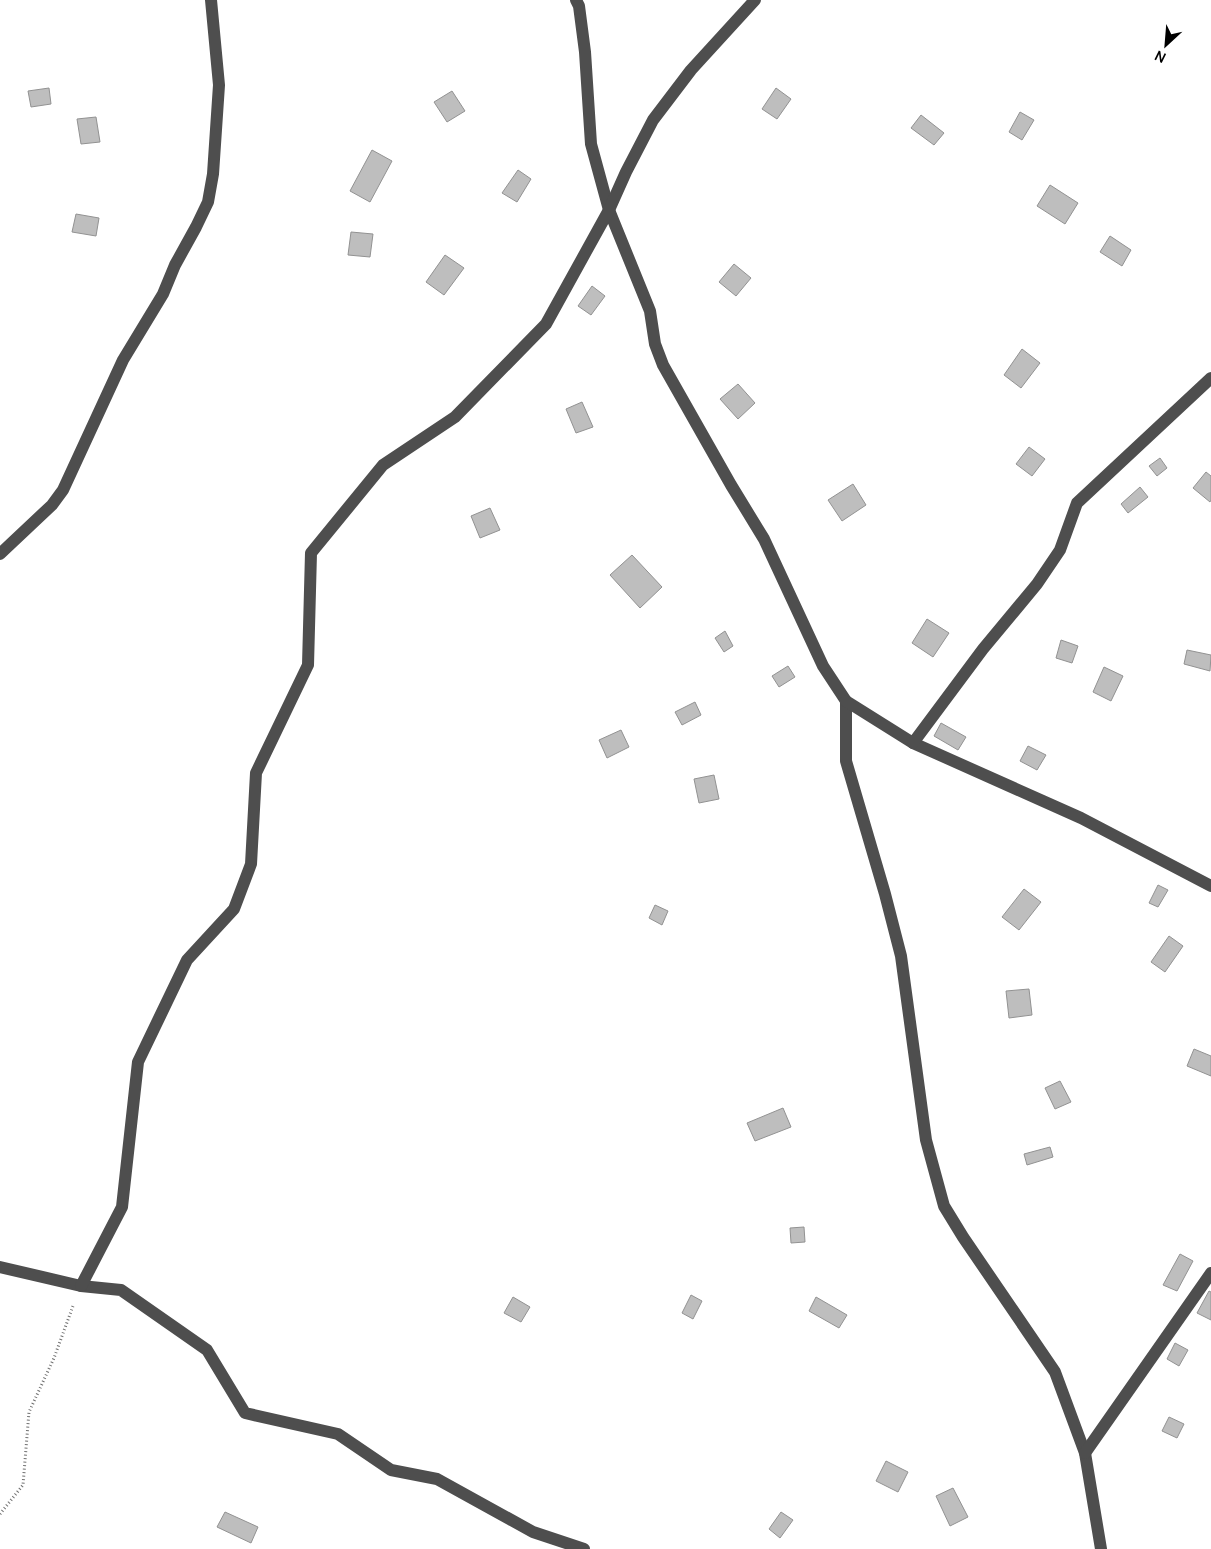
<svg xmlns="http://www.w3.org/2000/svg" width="1211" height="1549" viewBox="0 0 1211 1549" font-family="Manrope,sans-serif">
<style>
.building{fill:#bebebe;stroke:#929292}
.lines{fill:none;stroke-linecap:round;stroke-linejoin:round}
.path{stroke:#707070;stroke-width:3;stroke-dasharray:1 2.5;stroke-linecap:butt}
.minor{stroke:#4e4e4e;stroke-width:12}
</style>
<rect width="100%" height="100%" fill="#fff"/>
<g class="building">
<path d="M49 88 51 104 31 107 28 91Z"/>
<path d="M776 88 791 99 777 119 762 109Z"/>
<path d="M452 91 465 111 447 122 434 102Z"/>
<path d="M1020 112 1034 120 1022 140 1009 132Z"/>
<path d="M921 115 944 133 934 145 911 128Z"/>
<path d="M96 117 100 142 81 144 77 119Z"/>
<path d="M372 150 392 161 370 202 350 191Z"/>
<path d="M518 170 531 179 517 202 502 193Z"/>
<path d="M1050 185 1078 203 1065 224 1037 206Z"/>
<path d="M76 214 99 218 96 236 72 232Z"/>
<path d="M351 232 373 234 370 257 348 255Z"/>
<path d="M1110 236 1131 250 1122 266 1100 252Z"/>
<path d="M445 255 464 268 444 295 426 282Z"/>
<path d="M734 264 751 278 736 296 719 282Z"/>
<path d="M592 286 605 296 591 315 578 306Z"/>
<path d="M1022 349 1040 363 1021 388 1004 375Z"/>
<path d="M738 384 755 403 738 419 720 399Z"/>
<path d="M582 402 593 427 576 433 566 409Z"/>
<path d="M1029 447 1045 459 1032 476 1016 464Z"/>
<path d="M1160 458 1167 468 1157 476 1149 466Z"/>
<path d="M1206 472 1211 476V500L1210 502 1193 488Z"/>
<path d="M853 484 866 505 842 521 828 500Z"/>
<path d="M1140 487 1148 497 1128 513 1121 504Z"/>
<path d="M490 508 500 530 480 538 471 516Z"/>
<path d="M632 555 662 587 640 608 610 575Z"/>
<path d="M927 619 949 633 933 657 912 643Z"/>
<path d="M725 631 733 646 724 652 715 638Z"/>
<path d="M1061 640 1078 646 1072 663 1056 658Z"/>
<path d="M1187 650 1211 655 1210 671 1184 664Z"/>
<path d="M788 666 795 677 779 687 772 676Z"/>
<path d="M1104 667 1123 676 1111 701 1093 692Z"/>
<path d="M695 702 701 715 682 725 675 712Z"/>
<path d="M941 723 966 737 958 750 934 736Z"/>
<path d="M621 730 629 747 607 758 599 740Z"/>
<path d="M1028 746 1046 755 1037 770 1020 761Z"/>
<path d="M714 775 719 799 699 803 694 779Z"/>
<path d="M1158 885 1168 890 1158 907 1149 903Z"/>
<path d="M1024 889 1041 902 1019 930 1002 917Z"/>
<path d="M655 905 668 911 662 925 649 918Z"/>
<path d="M1169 936 1183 946 1165 972 1151 962Z"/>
<path d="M1029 989 1032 1015 1009 1018 1006 991Z"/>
<path d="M1194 1049 1211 1056V1076L1187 1066Z"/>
<path d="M1060 1081 1071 1102 1055 1109 1045 1088Z"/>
<path d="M783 1108 791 1127 755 1141 747 1123Z"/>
<path d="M1050 1147 1053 1157 1027 1165 1024 1154Z"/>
<path d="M804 1227 805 1242 791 1243 790 1228Z"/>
<path d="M1180 1254 1193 1261 1177 1291 1163 1285Z"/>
<path d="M1209 1291 1211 1292V1320L1197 1313Z"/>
<path d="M691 1295 702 1301 693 1319 682 1313Z"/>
<path d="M513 1297 530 1307 521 1322 504 1313Z"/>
<path d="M816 1297 847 1315 839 1328 809 1311Z"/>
<path d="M1175 1343 1188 1350 1179 1366 1167 1359Z"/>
<path d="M1169 1417 1184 1424 1177 1438 1162 1431Z"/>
<path d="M886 1461 908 1472 898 1492 876 1481Z"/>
<path d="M953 1488 968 1517 950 1526 936 1496Z"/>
<path d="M225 1512 258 1527 251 1543 217 1527Z"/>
<path d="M781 1512 793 1520 780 1538 769 1529Z"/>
</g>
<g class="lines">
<path class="path" d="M0 1514 23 1485 29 1412 54 1358 73 1306"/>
<g class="minor">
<path d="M576 0 579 6 585 52 591 144 609 210 650 311 655 344 663 365 731 485 764 539 823 666 846 701V761L885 894 901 956 926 1140 944 1206 963 1237 1055 1372 1085 1453 1101 1549"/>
<path d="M0 554 52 505 63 490 123 360 163 294 175 265 196 227 208 202 213 174 219 85 211 0"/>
<path d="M846 701 913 743 1081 818 1211 886"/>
<path d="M913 743 983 649 1037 584 1060 550 1077 503 1211 378"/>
<path d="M0 1267 81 1286 121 1290 207 1350 245 1413 338 1434 391 1470 437 1479 533 1532 584 1549"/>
<path d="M81 1286 122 1207 138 1062 187 960 234 909 251 864 256 773 308 665 311 553 383 465 455 417 546 324 609 210 626 172 653 120 691 70 755 0"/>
<path d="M1085 1453 1211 1273"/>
</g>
</g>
<g transform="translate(1166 45) rotate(206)" stroke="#ffffff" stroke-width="4" paint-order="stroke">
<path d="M0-4L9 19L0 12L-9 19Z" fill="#000000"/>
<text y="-8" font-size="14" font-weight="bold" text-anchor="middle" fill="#000000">N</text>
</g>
</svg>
